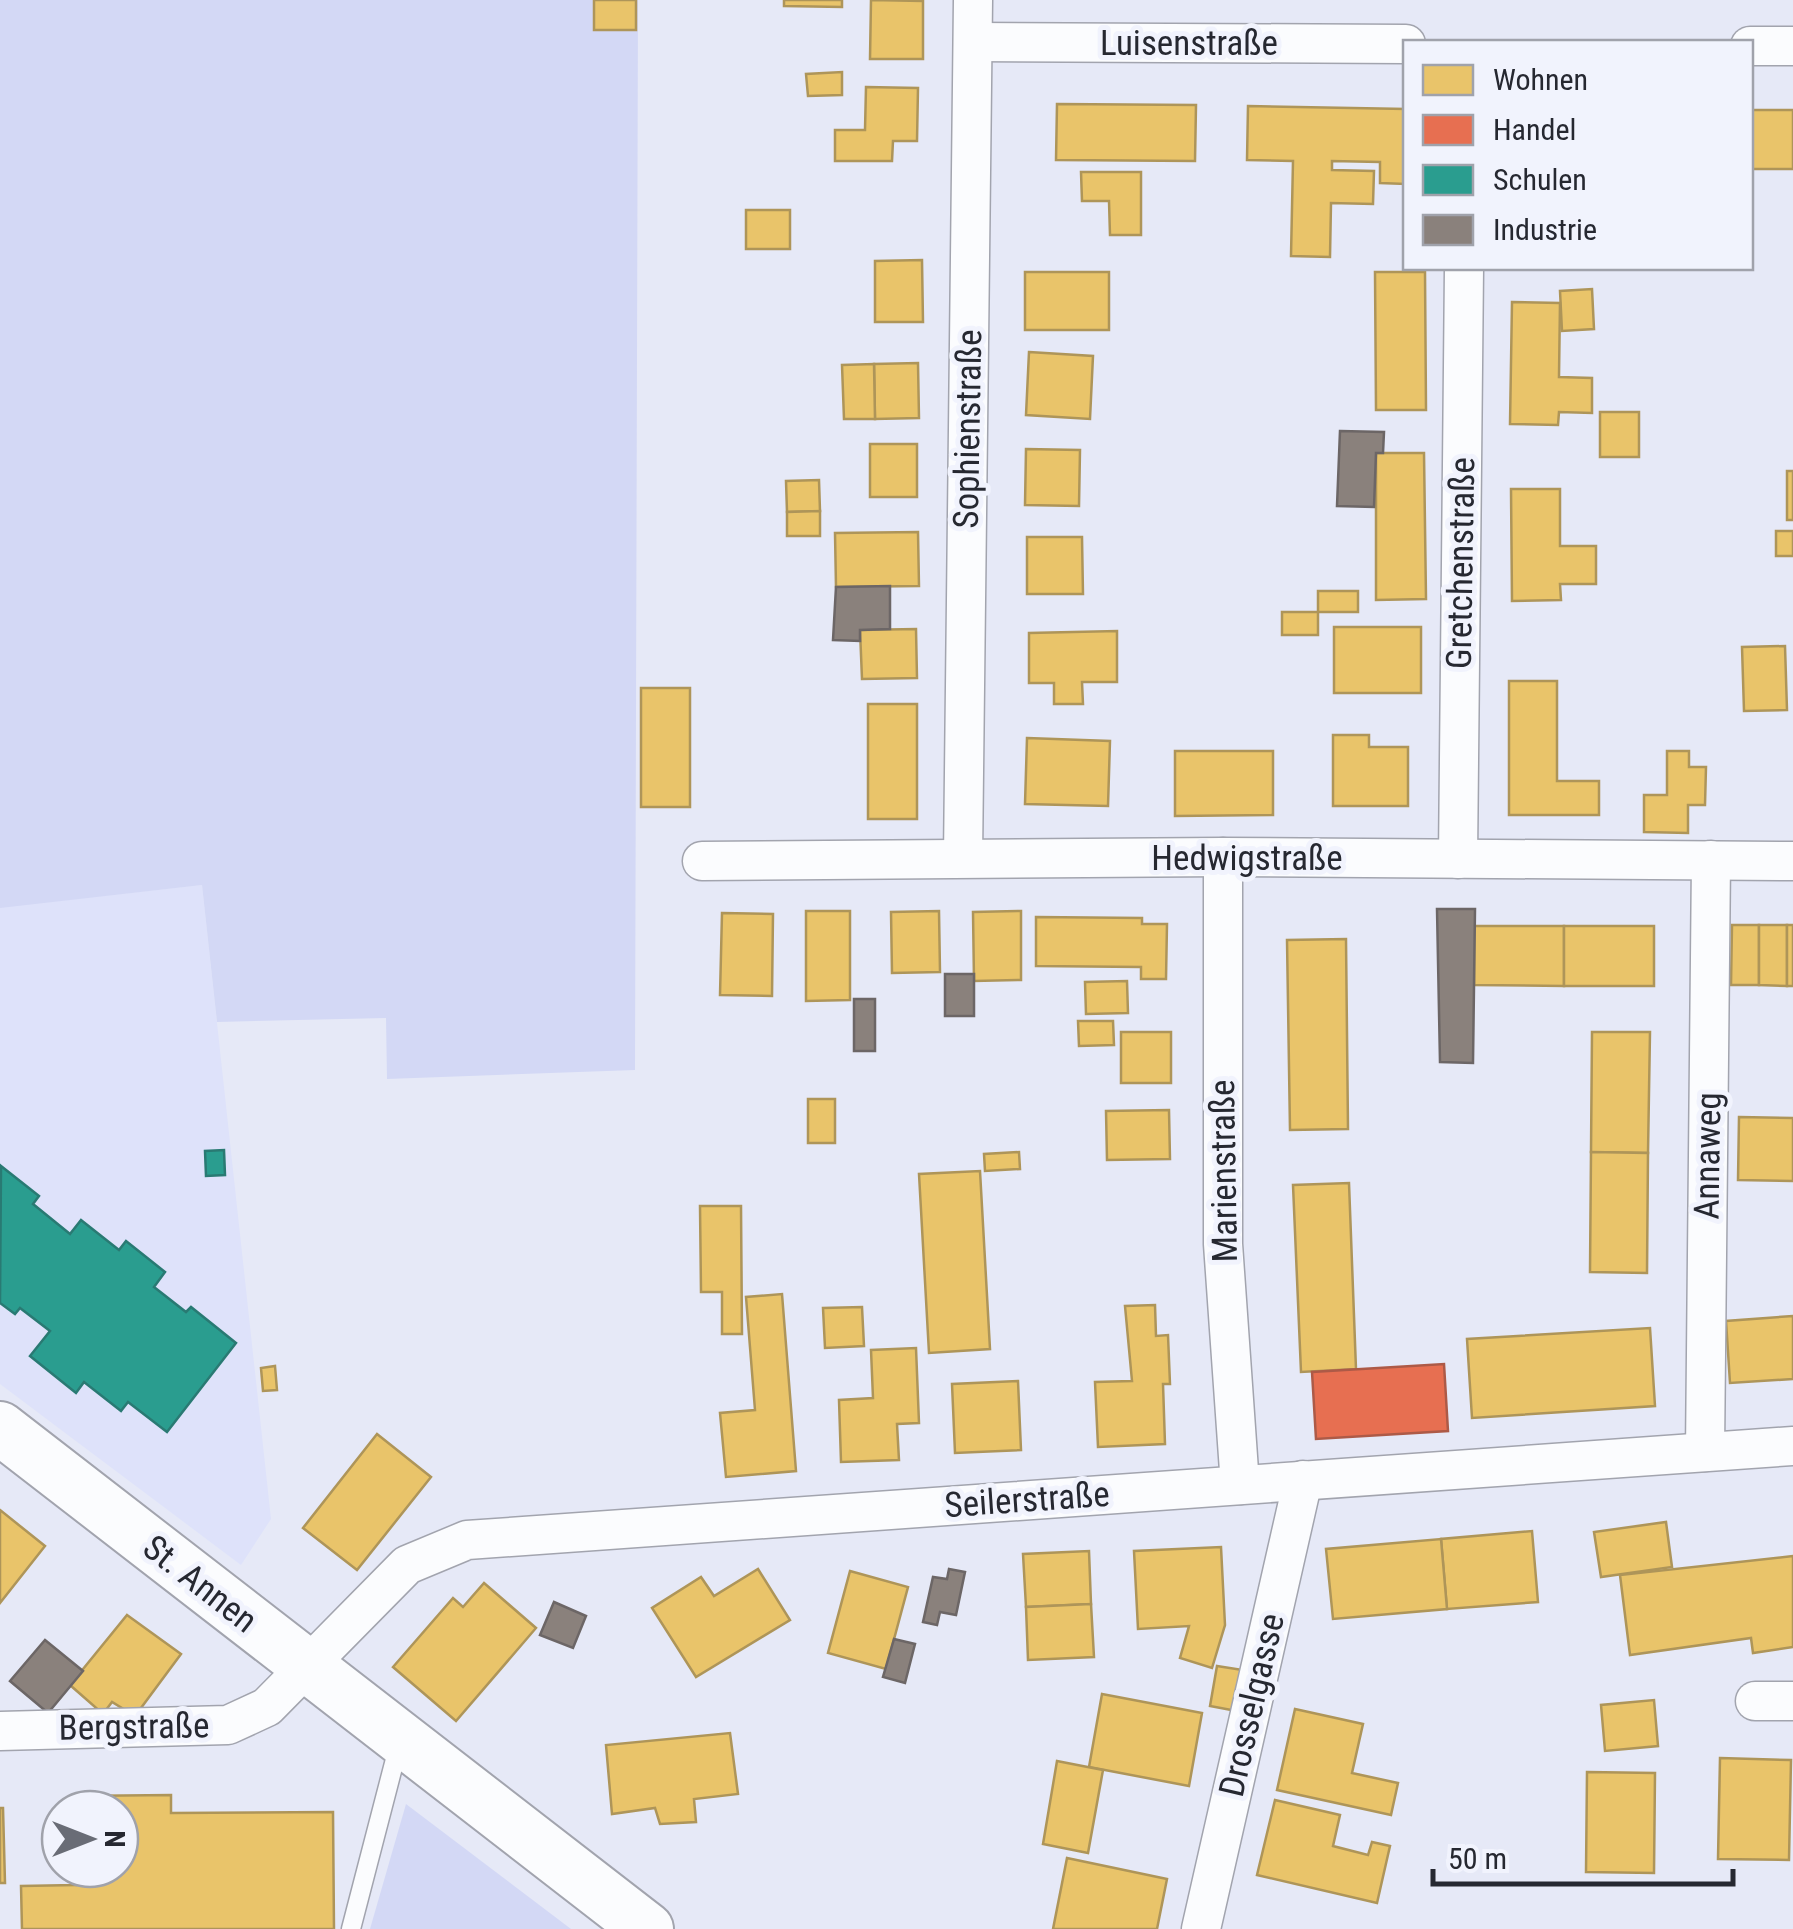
<svg xmlns="http://www.w3.org/2000/svg" width="1793" height="1929" viewBox="0 0 1793 1929" font-family="'Roboto Condensed',sans-serif">
<style>
.built{fill:#dee2fa}
.green{fill:#d3d8f5}
.homes{fill:#e9c46a;stroke:#ae9559;stroke-width:2.5}
.shops{fill:#e76f51;stroke:#ad5a47;stroke-width:2.5}
.schools{fill:#2a9d8f;stroke:#297a73;stroke-width:2.5}
.industry{fill:#8a817c;stroke:#6c6666;stroke-width:2.5}
.lines{fill:none;stroke-linecap:round;stroke-linejoin:round}
.service-casing{stroke:#a2a4ae;stroke-width:21}
.minor-casing{stroke:#a2a4ae;stroke-width:41}
.secondary-casing{stroke:#a2a4ae;stroke-width:56}
.service{stroke:#fbfcfe;stroke-width:18}
.minor{stroke:#fbfcfe;stroke-width:38}
.secondary{stroke:#fbfcfe;stroke-width:52}
.labels{text-anchor:middle;dominant-baseline:central;stroke-width:10;stroke-linejoin:round;paint-order:stroke}
.street-label{font-size:35px;fill:#262831;stroke:#f1f3fd}
</style>
<rect width="100%" height="100%" fill="#e6e9f7"/>
<path class="built" d="M202 885 271 1519 241 1565 0 1384V907Z"/>
<g class="green">
<path d="M0 0H638L635 1070 387 1079 386 1018 217 1022 202 885 0 908Z"/>
<path d="M406 1804 571 1929H370Z"/>
</g>
<g class="homes">
<rect x="594" y="0" width="42" height="30"/>
<path d="M784 0H842V7L784 6Z"/>
<path d="M871 0 923 1V59H870Z"/>
<path d="M842 72V95L808 96 806 74Z"/>
<path d="M866 87 918 88 917 141H893L892 161H835V130H865Z"/>
<path d="M1057 104 1196 105 1195 161 1056 160Z"/>
<path d="M1248 106 1406 109V184L1380 183V162L1332 161V170L1374 171 1373 204 1331 203 1330 257 1291 256 1293 161 1247 160Z"/>
<rect x="1750" y="110" width="43" height="59"/>
<path d="M1081 172H1141V235H1110L1109 201H1082Z"/>
<rect x="746" y="210" width="44" height="39"/>
<path d="M922 260 923 322H875V261Z"/>
<rect x="1025" y="272" width="84" height="58"/>
<path d="M1375 272H1425L1426 410H1376Z"/>
<path d="M1592 289 1594 329 1562 331 1560 291Z"/>
<path d="M1512 302 1560 303 1559 377 1592 378V413L1559 412 1558 425 1510 424Z"/>
<path d="M1029 352 1093 356 1090 419 1026 415Z"/>
<path d="M918 363 919 418 875 419 874 364Z"/>
<path d="M874 364 875 419H844L842 365Z"/>
<rect x="1600" y="412" width="39" height="45"/>
<rect x="870" y="444" width="47" height="53"/>
<path d="M1026 449 1080 450 1079 506 1025 505Z"/>
<path d="M1376 453H1424L1426 599 1376 600Z"/>
<rect x="1787" y="471" width="6" height="49"/>
<path d="M819 480 820 511 787 512 786 481Z"/>
<path d="M1511 489H1560V546H1596V584H1560L1561 600 1512 601Z"/>
<path d="M820 511V536H787V512Z"/>
<rect x="1776" y="531" width="17" height="25"/>
<path d="M918 532 919 586 836 587 835 533Z"/>
<path d="M1027 537H1082L1083 594H1027Z"/>
<rect x="1318" y="591" width="40" height="21"/>
<rect x="1282" y="612" width="36" height="23"/>
<rect x="1334" y="627" width="87" height="66"/>
<path d="M916 629 917 678 862 679 860 630Z"/>
<path d="M1117 631V682H1082L1083 704H1054V683H1029V633Z"/>
<path d="M1785 646 1787 710 1744 711 1742 647Z"/>
<path d="M1509 681H1557V781H1599V815H1509Z"/>
<rect x="641" y="688" width="49" height="119"/>
<rect x="868" y="704" width="49" height="115"/>
<path d="M1333 735H1369V747H1408V806H1333Z"/>
<path d="M1027 738 1110 741 1108 806 1025 804Z"/>
<path d="M1175 751H1273V815L1175 816Z"/>
<path d="M1667 751H1689V767H1706L1705 805H1688V833L1644 832V795H1667Z"/>
<path d="M806 911H850V1000L806 1001Z"/>
<path d="M939 911 940 972 892 973 891 912Z"/>
<path d="M1021 911V980L974 981 973 912Z"/>
<path d="M722 913 773 914 772 996 720 995Z"/>
<path d="M1036 917 1142 918V924H1167L1166 979H1141V967L1036 966Z"/>
<path d="M1732 925H1759V985H1731Z"/>
<path d="M1759 925H1787V986L1759 985Z"/>
<rect x="1787" y="925" width="6" height="61"/>
<path d="M1474 926H1564V986L1474 985Z"/>
<rect x="1564" y="926" width="90" height="60"/>
<path d="M1346 939 1348 1129 1290 1130 1287 940Z"/>
<path d="M1127 981 1128 1013 1086 1014 1085 982Z"/>
<path d="M1078 1021H1113L1114 1045 1079 1046Z"/>
<rect x="1121" y="1032" width="50" height="51"/>
<path d="M1592 1032H1650L1648 1153 1591 1152Z"/>
<rect x="808" y="1099" width="27" height="44"/>
<path d="M1169 1110 1170 1159 1107 1160 1106 1111Z"/>
<path d="M1739 1117 1793 1118V1181L1738 1180Z"/>
<path d="M1019 1152 1020 1169 985 1171 984 1154Z"/>
<path d="M1591 1152 1648 1153 1647 1273 1590 1272Z"/>
<path d="M980 1171 990 1349 929 1353 919 1174Z"/>
<path d="M1349 1183 1356 1369 1301 1372 1293 1185Z"/>
<path d="M700 1206H741L742 1334H722V1292H701Z"/>
<path d="M782 1294 796 1471 726 1477 720 1413 755 1410 746 1297Z"/>
<path d="M1155 1305 1156 1336 1168 1335 1170 1384H1163L1165 1444 1098 1447 1095 1382 1132 1381 1125 1306Z"/>
<path d="M862 1307 864 1346 825 1348 823 1308Z"/>
<path d="M1793 1316V1379L1730 1383 1726 1321Z"/>
<path d="M1650 1328 1655 1406 1472 1418 1467 1339Z"/>
<path d="M916 1348 919 1423 897 1424 899 1460 841 1462 839 1400 873 1398 871 1350Z"/>
<path d="M275 1366 277 1390 263 1391 261 1368Z"/>
<path d="M1018 1381 1021 1450 955 1453 952 1384Z"/>
<path d="M377 1434 431 1477 357 1570 303 1528Z"/>
<path d="M0 1510 45 1546 0 1603Z"/>
<path d="M1666 1522 1672 1567 1601 1577 1594 1532Z"/>
<path d="M1532 1531 1538 1602 1447 1609 1441 1539Z"/>
<path d="M1441 1539 1447 1609 1333 1619 1326 1549Z"/>
<path d="M1221 1547 1225 1625 1212 1668 1180 1658 1189 1626 1138 1629 1134 1551Z"/>
<path d="M1089 1551 1091 1604 1026 1607 1023 1554Z"/>
<path d="M1793 1556V1647L1753 1653 1751 1638 1630 1655 1620 1575Z"/>
<path d="M758 1569 790 1620 696 1677 652 1608 701 1577 714 1596Z"/>
<path d="M850 1571 908 1587 886 1669 828 1653Z"/>
<path d="M484 1583 536 1628 456 1721 393 1667 453 1598 463 1607Z"/>
<path d="M1091 1604 1094 1657 1028 1660 1026 1607Z"/>
<path d="M127 1615 181 1654 135 1716 112 1702 103 1714 70 1685Z"/>
<path d="M1217 1666 1249 1671 1242 1712 1210 1706Z"/>
<path d="M1102 1694 1202 1713 1189 1786 1089 1767Z"/>
<path d="M1654 1700 1658 1746 1605 1751 1601 1705Z"/>
<path d="M1295 1709 1363 1724 1352 1773 1398 1783 1391 1815 1277 1790Z"/>
<path d="M730 1733 738 1794 694 1799 696 1822 660 1824 655 1808 612 1814 606 1745Z"/>
<path d="M1720 1758 1791 1760 1789 1860 1718 1859Z"/>
<path d="M1057 1761 1103 1770 1088 1853 1043 1844Z"/>
<path d="M1587 1772 1655 1773 1654 1873 1586 1872Z"/>
<path d="M171 1795V1813L333 1812 334 1929H22L21 1886 76 1885V1869H120V1809H75V1796Z"/>
<path d="M1275 1800 1340 1815 1333 1846 1368 1855 1372 1842 1390 1846 1377 1903 1257 1875Z"/>
<path d="M0 1808H3L5 1883H0Z"/>
<path d="M1067 1858 1167 1879 1157 1929H1053Z"/>
</g>
<path class="shops" d="M1444 1364 1448 1431 1316 1439 1312 1372Z"/>
<g class="schools">
<path d="M224 1150 225 1175 206 1176 205 1151Z"/>
<path d="M1 1166 39 1196 33 1204 70 1234 81 1220 119 1250 126 1241 165 1272 154 1287 186 1312 191 1307 236 1343 167 1432 128 1402 121 1411 84 1382 76 1393 30 1356 50 1331 20 1308 15 1314 0 1303Z"/>
</g>
<g class="industry">
<path d="M1340 431 1384 432 1383 453H1376L1374 507 1337 506Z"/>
<path d="M890 586V629L860 630V641L833 640 836 587Z"/>
<path d="M1437 909H1475L1473 1063 1440 1062Z"/>
<rect x="945" y="974" width="29" height="42"/>
<rect x="854" y="999" width="21" height="52"/>
<path d="M949 1569 965 1572 956 1615 940 1612 937 1625 923 1622 933 1577 947 1579Z"/>
<path d="M554 1602 586 1616 573 1648 540 1635Z"/>
<path d="M894 1639 915 1644 905 1683 883 1677Z"/>
<path d="M45 1640 83 1671 48 1713 10 1681Z"/>
</g>
<g class="lines">
<defs>
<path id="service" d="M351 1929 399 1744"/>
<g id="minor">
<path d="M973 42 1406 44"/>
<path d="M1750 46H1793"/>
<path d="M1223 857V1244L1240 1485"/>
<path d="M963 858 973 0"/>
<path d="M1458 859 1464 268"/>
<path d="M702 861 1223 857 1793 861"/>
<path d="M1705 1452 1711 860"/>
<path d="M1755 1701H1793"/>
<path d="M0 1731 228 1725 267 1707 407 1565 467 1540 1793 1446"/>
<path d="M1201 1929 1303 1480"/>
</g>
<path id="secondary" d="M0 1428 647 1929"/>
</defs>
<use href="#service" class="service-casing"/>
<use href="#minor" class="minor-casing"/>
<use href="#secondary" class="secondary-casing"/>
<use href="#service" class="service"/>
<use href="#minor" class="minor"/>
<use href="#secondary" class="secondary"/>
</g>
<g class="labels">
<g class="street-label">
<text x="1189" y="43">Luisenstraße</text>
<text transform="translate(968 429) rotate(-89)">Sophienstraße</text>
<text transform="translate(1461 563) rotate(-89)">Gretchenstraße</text>
<text x="1247" y="858">Hedwigstraße</text>
<text transform="translate(1708 1156) rotate(-89)">Annaweg</text>
<text transform="translate(1224 1171) rotate(-91)">Marienstraße</text>
<text transform="translate(1027 1500) rotate(-4)">Seilerstraße</text>
<text transform="translate(200 1584) rotate(38)">St. Annen</text>
<text transform="translate(1252 1705) rotate(-77)">Drosselgasse</text>
<text transform="translate(134 1727) rotate(-1)">Bergstraße</text>
</g>
</g>
<rect x="1403" y="40" width="350" height="230" fill="#f1f3fd" stroke="#a0a2ab" stroke-width="2.5"/>
<rect x="1423" y="65" width="50" height="30" fill="#e9c46a" stroke="#a0a2ab" stroke-width="2.5"/>
<text x="1493" y="90" font-size="30" fill="#262831">Wohnen</text>
<rect x="1423" y="115" width="50" height="30" fill="#e76f51" stroke="#a0a2ab" stroke-width="2.5"/>
<text x="1493" y="140" font-size="30" fill="#262831">Handel</text>
<rect x="1423" y="165" width="50" height="30" fill="#2a9d8f" stroke="#a0a2ab" stroke-width="2.5"/>
<text x="1493" y="190" font-size="30" fill="#262831">Schulen</text>
<rect x="1423" y="215" width="50" height="30" fill="#8a817c" stroke="#a0a2ab" stroke-width="2.5"/>
<text x="1493" y="240" font-size="30" fill="#262831">Industrie</text>
<g transform="translate(90 1839) rotate(90)"><circle r="48" fill="#f1f3fd" stroke="#a0a2ab" stroke-width="2.5"/>
<path d="M0-8L18 38L0 25L-18 38Z" fill="#696c76"/>
<text y="-15" font-size="28" font-weight="bold" text-anchor="middle" fill="#262831">N</text>
</g>
<path d="M1433 1869v15h300v-15" fill="none" stroke="#262831" stroke-width="5"/>
<text x="1448" y="1869" font-size="30" fill="#262831" stroke="#f1f3fd" stroke-width="8" paint-order="stroke">50 m</text>
</svg>
